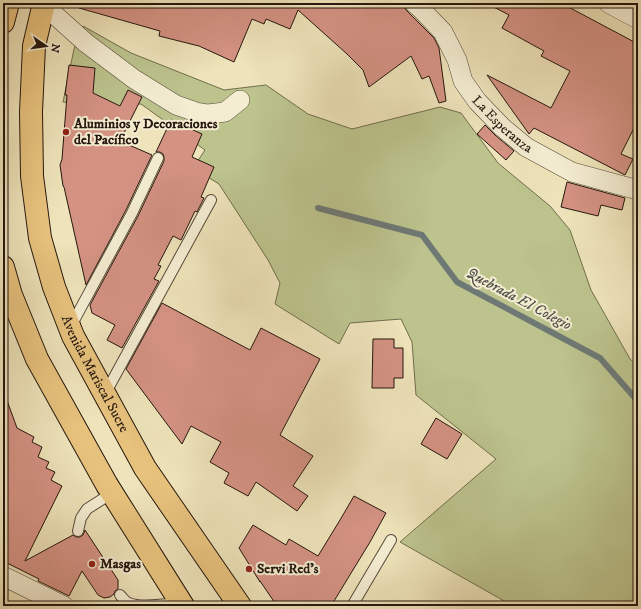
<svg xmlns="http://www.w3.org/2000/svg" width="641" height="609" viewBox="0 0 641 609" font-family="'IM FELL DW Pica',serif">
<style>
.green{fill:#bcc38d;stroke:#706d4e}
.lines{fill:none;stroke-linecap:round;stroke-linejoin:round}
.stream{stroke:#6e7975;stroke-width:6}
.building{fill:#d49283;stroke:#25170e}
.lane-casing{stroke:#574a39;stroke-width:12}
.street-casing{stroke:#574a39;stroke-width:20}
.primary-casing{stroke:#25170e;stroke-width:24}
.lane{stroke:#f4edd2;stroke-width:10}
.street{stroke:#f4edd2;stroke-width:19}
.primary{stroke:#e7c27d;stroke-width:22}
.poi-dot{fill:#8f2418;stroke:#f4edd2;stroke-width:1.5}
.labels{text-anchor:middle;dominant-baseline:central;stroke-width:4;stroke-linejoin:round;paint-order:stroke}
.street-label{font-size:14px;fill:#25170e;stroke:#f4edd2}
.poi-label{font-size:14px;font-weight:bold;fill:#25170e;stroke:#f4edd2;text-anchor:start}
.water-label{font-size:15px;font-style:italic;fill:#4f504a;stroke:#f4edd2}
</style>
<rect width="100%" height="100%" fill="#eee3ba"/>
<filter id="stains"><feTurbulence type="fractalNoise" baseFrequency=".005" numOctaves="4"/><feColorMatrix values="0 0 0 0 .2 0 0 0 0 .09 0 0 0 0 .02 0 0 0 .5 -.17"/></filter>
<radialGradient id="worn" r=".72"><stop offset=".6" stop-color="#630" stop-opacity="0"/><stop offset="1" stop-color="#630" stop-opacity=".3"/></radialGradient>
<path class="green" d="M83 26 131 53 224 90 266 85 308 114 352 129 440 107 461 113 498 163 550 206 570 230 591 290 630 359 638 366V606H513L400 542 496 459 416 395 412 342 401 319 350 323 339 344 275 304 280 283 268 260 219 184 193 168 205 150 141 104H122L112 115 93 107 63 102 74 49Z"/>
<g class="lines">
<path class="stream" d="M318 208 422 235 457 282 600 358 635 398 638 399"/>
</g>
<g class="building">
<path d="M79 3H403L404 7 407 11 434 38 439 48 446 101 439 103 429 76 422 79 411 56 369 87 363 70 347 54 298 10 290 29 266 19 264 24 252 19 234 62 199 46 159 36 160 31 79 8Z"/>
<path d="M486 3H561L638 44V120L621 154 633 159 625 175 534 128 529 134 487 75 551 108 570 71 541 56 544 51 502 28 509 15Z"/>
<path d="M69 65 95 68 93 93 120 106 128 90 142 97 120 141 152 155 126 210 86 285 64 187 63 186 60 165 62 159 67 95H65Z"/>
<path d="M171 120 202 134 192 157 214 167 201 197 204 198 197 212 195 211 181 240 173 236 158 265 161 266 154 279 159 281 122 348 107 340 115 325 92 313 90 305 138 216 164 161V157L163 154 160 152H156Z"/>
<path d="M485 125 495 135 514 151 506 160 477 134Z"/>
<path d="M567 182 625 198 622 210 601 205 598 216 561 207Z"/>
<path d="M162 303 250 350 261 328 320 359 280 435 313 456 293 486 308 496 297 511 256 482 248 496 224 483 229 473 210 462 221 442 191 426 182 444 126 369Z"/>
<path d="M373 339H394V348H403V378H394V388H372Z"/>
<path d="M3 395H5L17 428 34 437 32 442 42 447 38 457 49 462 46 468 55 472 51 480 62 486 25 561 73 535 76 537H80L83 535 85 530 118 580V589L115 591 114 594 110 597 104 598 98 595 82 571 69 596 38 581 39 579 3 561Z"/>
<path d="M436 418 462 434 447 459 421 444Z"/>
<path d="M354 496 386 513 370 542 331 606H277L260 581V582L239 548 253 525 286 545 289 539 318 556 340 520Z"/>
</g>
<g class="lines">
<defs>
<g id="lane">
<path d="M71 326 132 213 158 158"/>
<path d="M105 394 211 200"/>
<path d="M78 531 81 518 87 509 112 493"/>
<path d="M120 595C123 598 125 602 129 603 139 608 170 604 182 603"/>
<path d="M352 606 391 540"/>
</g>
<g id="street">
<path id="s1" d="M414 3 420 8 443 32 457 60 463 81 477 101 502 127 526 147 572 172 638 190"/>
<path d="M608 3 638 19"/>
<path d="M56 16 86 43 134 79 176 105 196 112 208 114 225 112 240 100"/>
<path d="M3 576 64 606"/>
</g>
<g id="primary">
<path id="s2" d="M44 3 34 46 31 112 32 176 40 238 54 287 73 336 145 468 240 606"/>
<path d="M3 22 8 3"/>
<path d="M3 267 11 295 37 359 107 485 183 606"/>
</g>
</defs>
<use href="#lane" class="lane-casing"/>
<use href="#street" class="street-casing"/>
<use href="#primary" class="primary-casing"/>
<use href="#lane" class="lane"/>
<use href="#street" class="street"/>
<use href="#primary" class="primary"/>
</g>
<g class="poi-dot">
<circle cx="66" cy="132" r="4"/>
<circle cx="92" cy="564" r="4"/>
<circle cx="249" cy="569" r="4"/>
</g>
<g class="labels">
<g class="street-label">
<text stroke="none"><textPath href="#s1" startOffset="153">La Esperanza</textPath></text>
<text stroke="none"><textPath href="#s2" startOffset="384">Avenida Mariscal Sucre</textPath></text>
</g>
<g class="poi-label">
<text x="74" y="124">Aluminios y Decoraciones<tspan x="74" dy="16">del Pacífico</tspan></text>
<text x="100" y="564">Masgas</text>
<text x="257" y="569">Servi Red's</text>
</g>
<g class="water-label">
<text transform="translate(519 299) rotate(28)">Quebrada El Colegio</text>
</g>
</g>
<rect width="641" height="609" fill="none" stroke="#eee3ba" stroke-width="16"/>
<rect x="4" y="4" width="633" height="601" fill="none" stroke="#25170e" stroke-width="2"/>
<rect x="8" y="8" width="625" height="593" fill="none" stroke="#25170e"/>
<g transform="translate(46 46) rotate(103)" stroke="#f4edd2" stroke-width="3" paint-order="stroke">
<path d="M0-3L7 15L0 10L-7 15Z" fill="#25170e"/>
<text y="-6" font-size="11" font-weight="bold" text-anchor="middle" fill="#25170e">N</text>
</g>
<rect width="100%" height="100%" filter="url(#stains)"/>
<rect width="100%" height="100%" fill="url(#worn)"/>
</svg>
